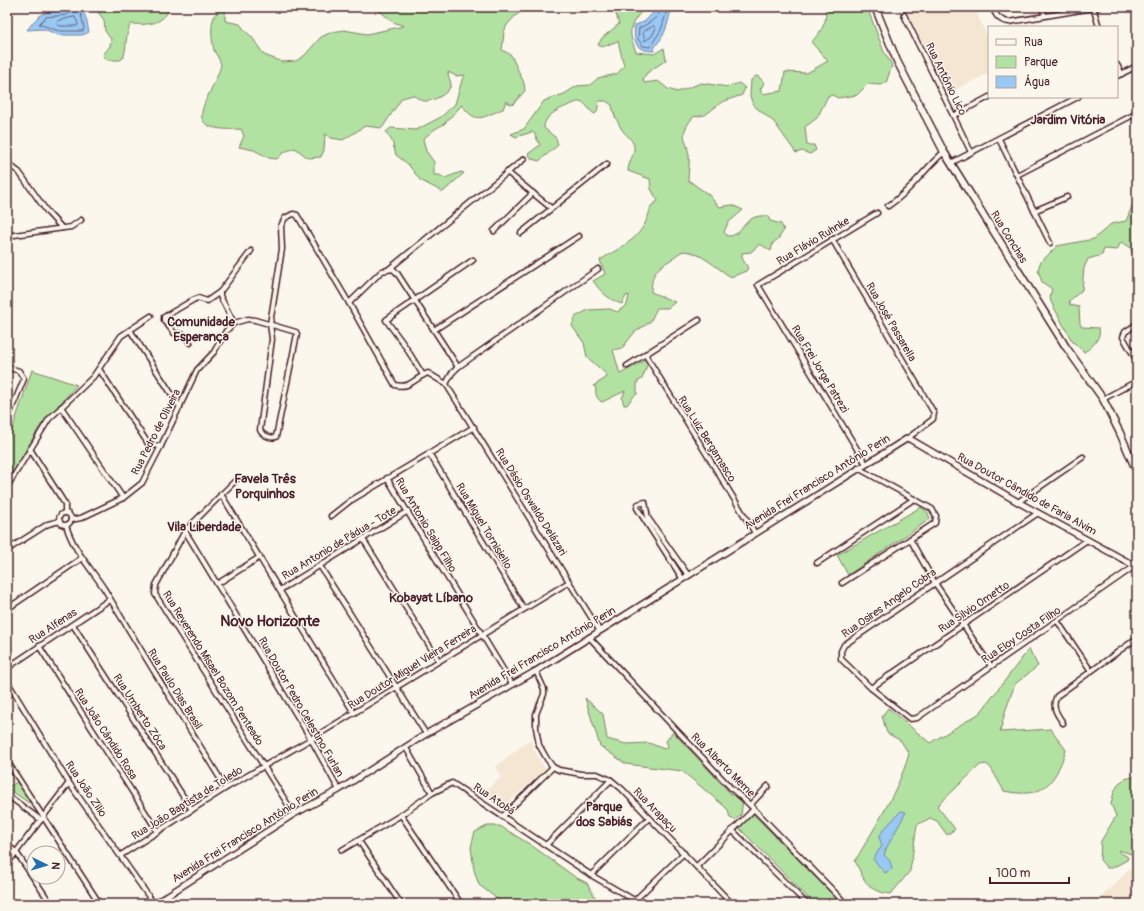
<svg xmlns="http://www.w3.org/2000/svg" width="1144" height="911" viewBox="0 0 1144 911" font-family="Pangolin,sans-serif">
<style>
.built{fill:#f5e6d3}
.green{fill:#b2e2a2;stroke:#7e8066}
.water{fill:#98c8f4;stroke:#7984a4}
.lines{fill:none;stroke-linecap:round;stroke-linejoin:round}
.shore{stroke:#69637b;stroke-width:1}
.minor-casing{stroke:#4a1f2b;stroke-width:7}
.tertiary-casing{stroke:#4a1f2b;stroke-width:8}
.secondary-casing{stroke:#4a1f2b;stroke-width:9}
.minor{stroke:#fbf7ec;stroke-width:4}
.tertiary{stroke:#fbf7ec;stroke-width:5}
.secondary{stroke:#fbf7ec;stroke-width:6}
.labels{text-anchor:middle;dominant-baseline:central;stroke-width:3;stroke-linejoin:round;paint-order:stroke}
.street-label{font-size:11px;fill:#4a1f2b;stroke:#fbf7ec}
.quarter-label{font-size:13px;font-weight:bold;fill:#4a1f2b;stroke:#fbf7ec}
.district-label{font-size:15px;font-weight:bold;fill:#4a1f2b;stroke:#fbf7ec}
</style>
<rect width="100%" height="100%" fill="#fbf7ec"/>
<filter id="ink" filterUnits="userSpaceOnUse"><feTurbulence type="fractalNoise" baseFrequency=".025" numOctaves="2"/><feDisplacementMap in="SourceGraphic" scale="8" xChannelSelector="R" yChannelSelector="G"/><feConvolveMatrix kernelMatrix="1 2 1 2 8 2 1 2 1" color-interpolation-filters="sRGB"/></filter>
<g filter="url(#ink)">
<g class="built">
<path d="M905 7H974L989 40V73L946 94Z"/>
<path d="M531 739 532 747 546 770 503 806H498L481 794 501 777 496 766Z"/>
<path d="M7 767 16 780 7 786Z"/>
<path d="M1135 864 1137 866V904H1094Z"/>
</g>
<g class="green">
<path d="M97 7 122 9 125 7H170C163 25 148 25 131 24 124 35 128 47 123 58L120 60H107L103 55 110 46 111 39 105 31 104 20 98 12Z"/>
<path d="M368 7H539H528L515 16 507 25 504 32 502 50 511 55 524 83 525 91 512 105 506 101 503 109C484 116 477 126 462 105L444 124 435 129 423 139 426 151 434 162V175H439L445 178 461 172 464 173 443 192 420 180 408 164 396 155 392 141 386 132 391 128 416 130 441 117 455 104 462 80 465 75 456 76 448 72C448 77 451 81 451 85 449 94 432 102 424 101 420 100 416 97 413 95L402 98 382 128 365 126 343 140 331 138 325 134 324 150 321 157 308 158 295 148 284 152 277 159 269 158 254 150 239 147 244 136 241 129C173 133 212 99 221 65 220 59 216 55 214 50 211 38 208 10 225 9V21L240 24 245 31 252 37 264 55 283 62 296 61 304 56 321 37 332 32 344 30 367 34 404 26 393 22 381 12Z"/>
<path d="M604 7H649C643 9 641 12 637 17 627 30 631 38 636 52L654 54 664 48 666 60 647 73 643 79 644 83 658 81 668 89 677 92 701 83 728 87 739 83 745 88 742 95 722 102 705 115 693 117C678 137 686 135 689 155 690 162 688 172 688 180L709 195 719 207 732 205 743 210 728 223 724 232 727 236C744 237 742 213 768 216L770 221 781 224 784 230 778 239 773 243 771 251 760 244 751 252 742 253V258L748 268 746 271 731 277C719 270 695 247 681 252 677 254 673 259 669 261 654 270 652 275 651 292L675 302 668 308H657L650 322 635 332 622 348 613 350 620 374 646 360 648 363 642 379 637 382V394L632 398 627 405H624L622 398 625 391 602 402C596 399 595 393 596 387L593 386 606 378 607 375 587 357 584 343 572 326 575 317 588 310 610 309 617 312 627 305 629 295 626 296 622 304C609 300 601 292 593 281L605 274 600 260C626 244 644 238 651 206L658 201 651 189 650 179 628 171C628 162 635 155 634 146 632 138 625 135 621 128 617 121 613 113 612 105L606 101H599L597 112 595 114C588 111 588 104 580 101 568 106 544 112 544 128L556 138 558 145 539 161 532 159 528 154 540 145 534 133 532 132 516 137 511 134 524 129 544 101 564 94 577 86 590 85 598 78 617 74 624 66 618 41 602 47 598 45 602 38 619 24 616 14Z"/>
<path d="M824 7H867L884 52 892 65 886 83 880 85 868 84 857 95 838 98 832 95 828 96 817 118 805 127 807 145H814L816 150 810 154 802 151 796 153 774 122 753 105 750 96 751 80 756 76 759 77 764 83 760 90 762 94 782 91 785 72 807 73 828 61 811 42C820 34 830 19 824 7Z"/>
<path d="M1137 194V267L1130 247 1121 242 1117 250 1104 249 1102 255 1088 259 1084 268 1082 290 1069 301 1070 305 1079 307 1080 324 1082 327 1099 328C1102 337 1092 348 1084 352L1072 341 1051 302 1050 296 1052 289 1042 282 1038 270 1040 263 1057 246 1094 239 1111 224 1126 221Z"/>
<path d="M32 370 77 385 40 426 7 483V445Z"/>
<path d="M921 507 928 513 930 519 848 575 837 555Z"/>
<path d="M1029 649 1038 666 1015 684 1005 712 1000 732 1051 729 1066 750C1054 785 1043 799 1004 791L991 768 986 764 980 765 937 806 955 829 947 835 937 821 930 818 917 825 910 871 891 894C866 891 865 881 855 861 875 827 898 792 909 754L901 741 887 733 882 716 888 708 930 743 980 713Z"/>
<path d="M585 698 603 714 607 739 626 744 649 743 664 749 668 746 666 741 673 732 731 794 743 801 741 815 735 820 730 818 728 810 723 805 682 771 626 764 600 746Z"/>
<path d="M1137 776V856L1119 850V852L1128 857 1127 860 1112 868H1107L1100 860 1101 841 1116 816 1111 804 1114 792 1119 783 1125 779Z"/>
<path d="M17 782 31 801 29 803 7 788Z"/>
<path d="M753 814 842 904H814L739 828Z"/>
<path d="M487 826H500L531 845 575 877 587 883 599 904H504L479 885 474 870 471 847 475 832Z"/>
</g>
<g class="water">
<path d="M74 7C86 7 87 23 89 32L83 35H58L44 29 27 30C32 24 38 14 46 13 56 10 64 12 74 7Z"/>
<path d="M659 7H672C668 21 666 36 655 46L654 51C635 51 633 42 635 25L644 22Z"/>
<path d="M901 811 906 812 886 849 884 855 890 861 892 869 885 873 873 859 882 846 879 837 884 829Z"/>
</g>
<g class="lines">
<g class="shore">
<path d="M662 7C660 17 647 25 639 28L638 39 643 46 650 47 661 30 668 7"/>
<path d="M76 10 81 14 84 28 83 31H59L39 24 46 17 66 15Z"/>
<path d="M75 17 78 24 77 26H60L57 24 58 21Z"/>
<path d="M654 26 656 28 652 36 645 41 643 32Z"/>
</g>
<defs>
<g id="minor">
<path d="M993 7C995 16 1000 21 1009 22L1099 7"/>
<path d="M1042 7 1045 16"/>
<path d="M1093 7 1099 27"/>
<path d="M1136 7 1137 9"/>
<path d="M904 15 971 152"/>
<path d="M1117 65 1122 74"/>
<path d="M1117 76 1137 66"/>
<path d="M955 115 989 97"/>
<path d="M999 139 1050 243"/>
<path d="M7 163 19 172 48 213 62 228"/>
<path d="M951 163 1078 97"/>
<path d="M507 172 551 208"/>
<path d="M1017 175 1137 113"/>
<path d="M888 206C910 192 924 169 944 152"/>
<path d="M1034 211 1067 197"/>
<path d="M494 231 533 193"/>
<path d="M521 233 607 164"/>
<path d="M7 236 71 227 81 220"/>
<path d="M832 239 934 413 933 419 908 438"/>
<path d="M389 269 524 159"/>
<path d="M349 303 382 271 393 269 397 273 458 367"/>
<path d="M234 323 220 296V292L251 251"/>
<path d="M1137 324 1125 332 1123 337 1137 361"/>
<path d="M130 330 180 407"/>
<path d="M434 330 579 236"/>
<path d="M190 343 184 335 174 333 164 320V317L193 300 198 298 207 301 220 292"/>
<path d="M645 354 755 533"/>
<path d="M627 366 699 320"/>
<path d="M7 367 19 371 24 379 7 420"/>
<path d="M99 369 149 445 161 446"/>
<path d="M423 375 405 346 386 320 473 260"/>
<path d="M446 384 452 373 458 367 598 269"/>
<path d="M1103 399 1137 381"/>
<path d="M61 407 123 498"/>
<path d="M30 449 65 504V513"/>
<path d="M429 453 524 609"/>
<path d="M866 464 758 285 877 213"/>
<path d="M238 478 185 531 156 585 155 594 294 814"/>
<path d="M387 478 512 684"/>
<path d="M7 487 49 419 93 377 121 336 151 316"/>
<path d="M221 494 354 713"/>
<path d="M1018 502 1083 457"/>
<path d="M1038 513 844 645 841 651V659L871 688 910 719 917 718 1135 566"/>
<circle cx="65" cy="519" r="6"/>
<path d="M331 516 350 501 474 427"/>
<path d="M71 520 81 518 123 498 142 483 161 446 197 370 214 352 226 331 234 323 248 319 255 320 296 332 297 334 276 437C271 439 262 435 260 430L272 339 270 324 282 249 281 226 285 218 293 214 297 215 349 303 395 385C410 389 415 378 428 373L446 384 599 630"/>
<path d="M66 525C73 550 91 568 105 590 144 656 185 722 226 788"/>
<path d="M185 531 311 739 339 790"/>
<path d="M363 539 439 661"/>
<path d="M910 539 935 583 991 666"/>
<path d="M7 550 48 524 60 521"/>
<path d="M817 563 914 499"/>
<path d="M320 566 426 734"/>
<path d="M682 578 637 508 638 504 645 502 648 518 688 575"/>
<path d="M842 583 935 523 936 516 932 509 858 468"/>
<path d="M217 584 260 557"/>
<path d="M280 590 408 511"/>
<path d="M7 609 82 558"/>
<path d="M1058 622 1091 671"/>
<path d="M73 625 192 810"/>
<path d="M589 637 731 788 750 805 846 904"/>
<path d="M39 646 158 832"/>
<path d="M7 668 109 600"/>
<path d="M536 671 544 689V694L536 714V728L539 745 547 759 553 767 559 770 581 774H597L611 780 622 789 732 904"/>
<path d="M7 681 69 783 154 904"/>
<path d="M871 688 1087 540"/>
<path d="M1063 723C1057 714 1051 707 1057 696L1137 638"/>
<path d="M406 748 432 793"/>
<path d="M7 761 96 898"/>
<path d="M7 795 41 820"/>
<path d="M750 805 768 786"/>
<path d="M401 815 461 904"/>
<path d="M503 816 553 767"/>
<path d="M732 830 807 904"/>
<path d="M359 841 401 904"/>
<path d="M7 845 16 852 51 904"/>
<path d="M546 845 611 780"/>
<path d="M342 850 401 815 432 793 452 783 591 875 641 904"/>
<path d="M121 855 226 788 311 739 569 582"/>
<path d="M7 864 69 783"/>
<path d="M697 866 754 809"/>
<path d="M591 875 649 818"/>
<path d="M635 900 684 853"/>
</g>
<path id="tertiary" d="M154 904 294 814 339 790 426 734 536 671 908 438 1018 502 1137 567"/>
<path id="secondary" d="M875 7 897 61 944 152 1066 347 1103 399 1120 433 1137 472"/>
</defs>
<use href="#minor" class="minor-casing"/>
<use href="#tertiary" class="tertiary-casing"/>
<use href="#secondary" class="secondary-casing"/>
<use href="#minor" class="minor"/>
<use href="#tertiary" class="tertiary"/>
<use href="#secondary" class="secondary"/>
</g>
</g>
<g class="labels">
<g class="street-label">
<text transform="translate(946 79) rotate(64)">Rua Antônio Lico</text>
<text transform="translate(1009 237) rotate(58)">Rua Conchas</text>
<text transform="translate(813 241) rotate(-31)">Rua Flávio Ruhnke</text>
<text transform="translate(891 322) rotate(60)">Rua José Passarella</text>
<text transform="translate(820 369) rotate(59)">Rua Frei Jorge Patrezi</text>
<text transform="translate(156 432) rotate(-63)">Rua Pedro de Oliveira</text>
<text transform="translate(707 439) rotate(58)">Rua Luiz Bergamasco</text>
<text transform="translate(817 482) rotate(-32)">Avenida Frei Francisco Antônio Perin</text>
<text transform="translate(1027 494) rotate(29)">Rua Doutor Cândido de Faria Alvim</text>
<text transform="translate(531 502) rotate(58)">Rua Dásio Oswaldo Delázari</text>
<text transform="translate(426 525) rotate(59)">Rua Antonio Saipp Filho</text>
<text transform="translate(484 526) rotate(59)">Rua Miguel Tornisiello</text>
<text transform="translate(339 543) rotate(-31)">Rua Antonio de Pádua - Tote</text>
<text transform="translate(889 603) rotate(-35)">Rua Osires Angelo Cobra</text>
<text transform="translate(974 607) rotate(-34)">Rua Silvio Ometto</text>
<text transform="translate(53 626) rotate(-33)">Rua Alfenas</text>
<text transform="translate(1021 635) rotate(-34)">Rua Eloy Costa Filho</text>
<text transform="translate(542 653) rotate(-31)">Avenida Frei Francisco Antônio Perin</text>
<text transform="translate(412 667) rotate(-32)">Rua Doutor Miguel Vieira Ferreira</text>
<text transform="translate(213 668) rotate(58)">Rua Reverendo Misael Bozom Penteado</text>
<text transform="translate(175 689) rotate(58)">Rua Paulo Dias Brasil</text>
<text transform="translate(301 707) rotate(60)">Rua Doutor Pedro Celestino Furlan</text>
<text transform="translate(140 712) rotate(57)">Rua Umberto Zóca</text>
<text transform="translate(106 734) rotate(57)">Rua João Cândido Rosa</text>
<text transform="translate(723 765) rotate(45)">Rua Alberto Meme</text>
<text transform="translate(86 789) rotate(56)">Rua João Zilio</text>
<text transform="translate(494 799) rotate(34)">Rua Atobá</text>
<text transform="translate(187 803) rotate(-32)">Rua João Baptista de Toledo</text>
<text transform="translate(655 810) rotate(46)">Rua Arapaçu</text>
<text transform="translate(245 835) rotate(-32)">Avenida Frei Francisco Antônio Perin</text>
</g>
<g class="quarter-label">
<text x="1068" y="120">Jardim Vitória</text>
<text x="201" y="322">Comunidade<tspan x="201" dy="15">Esperança</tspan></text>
<text x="265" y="479">Favela Três<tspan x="265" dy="15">Porquinhos</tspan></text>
<text x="204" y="527">Vila Liberdade</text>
<text x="431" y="598">Kobayat Líbano</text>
<text x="604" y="807">Parque<tspan x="604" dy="15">dos Sabiás</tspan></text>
</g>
<g class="district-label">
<text x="270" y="621">Novo Horizonte</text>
</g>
</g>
<rect width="1144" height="911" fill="none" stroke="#fbf7ec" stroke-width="24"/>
<rect x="12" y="12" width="1120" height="887" fill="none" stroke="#4a1f2b" stroke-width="1.5" filter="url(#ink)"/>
<rect x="988" y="26" width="130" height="72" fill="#fbf7ec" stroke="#b4a19f"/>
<rect x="996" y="39" width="20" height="6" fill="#fbf7ec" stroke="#b4a19f"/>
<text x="1024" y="46" font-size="12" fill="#4a1f2b">Rua</text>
<rect x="996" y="56" width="20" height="12" fill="#b2e2a2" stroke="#b4a19f"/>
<text x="1024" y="66" font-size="12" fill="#4a1f2b">Parque</text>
<rect x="996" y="76" width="20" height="12" fill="#98c8f4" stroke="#b4a19f"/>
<text x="1024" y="86" font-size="12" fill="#4a1f2b">Água</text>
<g transform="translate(46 865) rotate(95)"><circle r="19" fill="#fbf7ec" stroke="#b4a19f"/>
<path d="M0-3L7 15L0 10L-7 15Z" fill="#1f6fb2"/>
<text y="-6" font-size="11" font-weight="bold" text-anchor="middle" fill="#4a1f2b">N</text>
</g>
<path d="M990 877v6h79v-6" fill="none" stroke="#4a1f2b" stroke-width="2"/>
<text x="996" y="877" font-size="12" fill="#4a1f2b" stroke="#fbf7ec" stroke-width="3" paint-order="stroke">100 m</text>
</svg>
